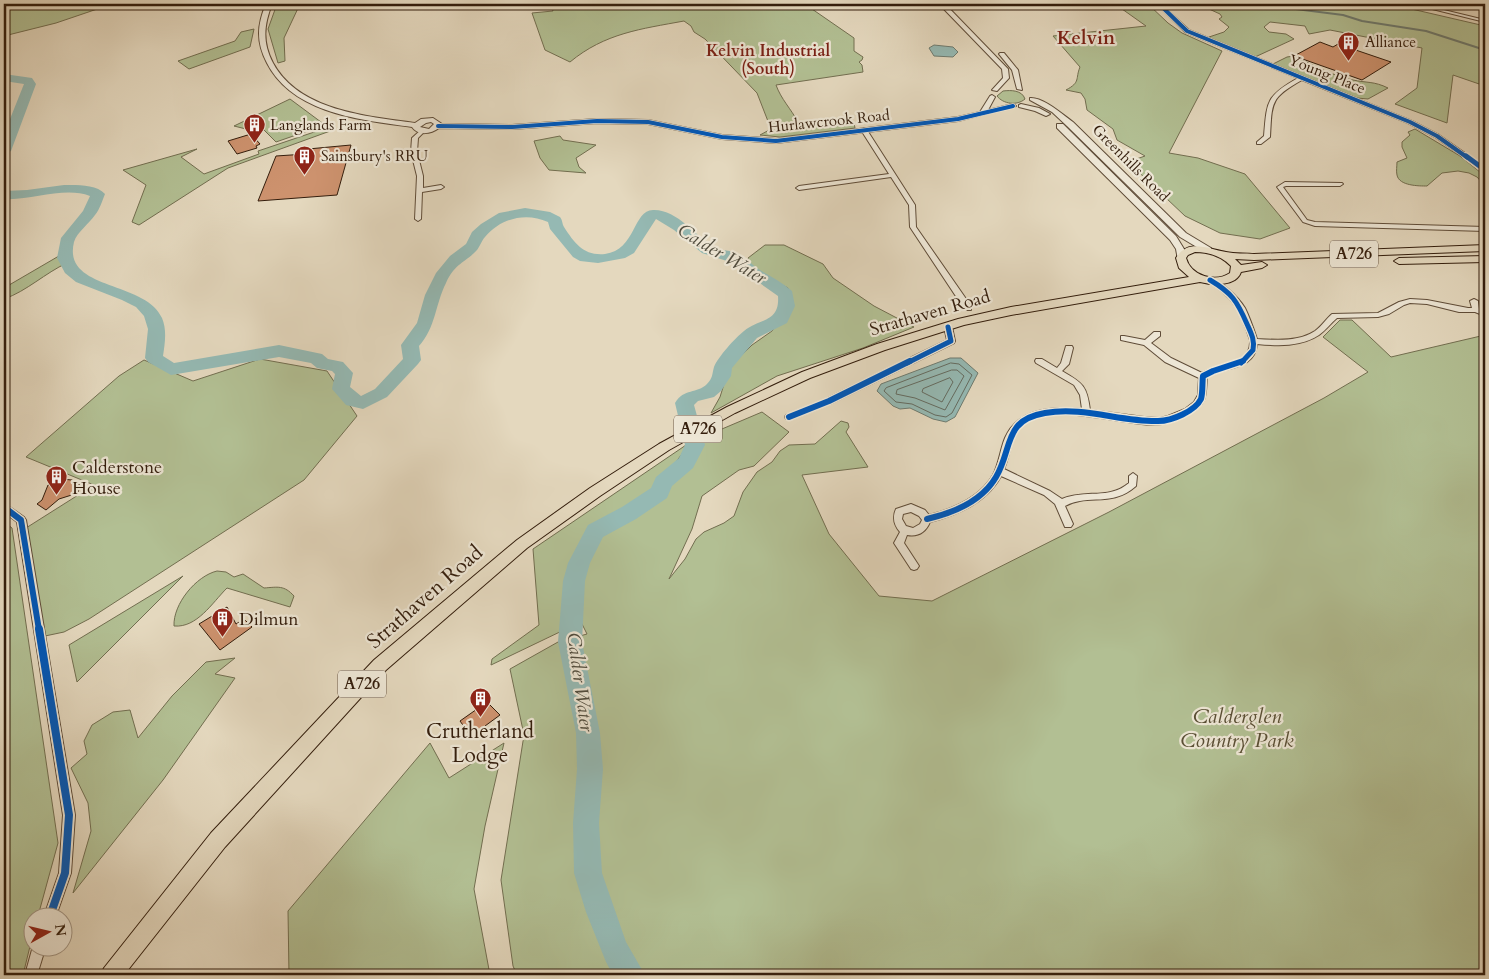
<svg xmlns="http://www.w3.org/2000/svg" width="1489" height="979" viewBox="0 0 1489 979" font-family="Cardo,serif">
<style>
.green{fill:#b2bf93;stroke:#726e50}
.water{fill:#95b9b3;stroke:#6e7b70}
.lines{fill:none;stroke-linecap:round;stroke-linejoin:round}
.shore{stroke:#646b60;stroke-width:1}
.stream{stroke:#6e7b70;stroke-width:2}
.river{fill:#95b9b3;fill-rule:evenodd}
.building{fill:#cd926e;stroke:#331d0c}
.minor-casing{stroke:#5f4c38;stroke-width:2}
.tertiary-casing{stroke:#5f4c38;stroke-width:2}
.primary-casing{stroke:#331d0c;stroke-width:2}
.minor{fill:#ede6d5;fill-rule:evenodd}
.tertiary{fill:#ede6d5;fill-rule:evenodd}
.primary{fill:#e4d8be;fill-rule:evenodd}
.cycleway-far3-casing{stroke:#ede6d5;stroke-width:5.5}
.cycleway-far2-casing{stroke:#ede6d5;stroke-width:8}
.cycleway-far1-casing{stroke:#ede6d5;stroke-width:9}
.cycleway-casing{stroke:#ede6d5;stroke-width:11}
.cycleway-far3{stroke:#0057b8;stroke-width:4}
.cycleway-far2{stroke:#0057b8;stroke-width:5}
.cycleway-far1{stroke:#0057b8;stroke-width:6}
.cycleway{stroke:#0057b8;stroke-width:8}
.labels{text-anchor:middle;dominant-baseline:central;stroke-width:4.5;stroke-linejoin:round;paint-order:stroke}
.far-poi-label{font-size:15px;fill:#331d0c;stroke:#ede6d5;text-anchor:start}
.far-street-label{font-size:15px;fill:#331d0c;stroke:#ede6d5}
.far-quarter-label{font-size:16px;font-weight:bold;fill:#7a1f14;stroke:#ede6d5}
.shield{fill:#ede6d5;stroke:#6b5948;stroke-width:1}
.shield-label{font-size:16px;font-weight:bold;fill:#331d0c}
.street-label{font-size:18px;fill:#331d0c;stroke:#ede6d5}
.poi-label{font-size:18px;fill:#331d0c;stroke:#ede6d5;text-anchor:start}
.far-district-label{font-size:19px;font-weight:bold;fill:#7a1f14;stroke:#ede6d5}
.water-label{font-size:19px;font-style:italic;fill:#504c3e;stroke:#ede6d5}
.near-street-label{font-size:21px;fill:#331d0c;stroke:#ede6d5}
.near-park-label{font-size:21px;font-style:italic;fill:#594e34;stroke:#ede6d5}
.near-poi-label{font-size:21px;fill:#331d0c;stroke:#ede6d5}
</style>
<rect width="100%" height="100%" fill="#e4d8be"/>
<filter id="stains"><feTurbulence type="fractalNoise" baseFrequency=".004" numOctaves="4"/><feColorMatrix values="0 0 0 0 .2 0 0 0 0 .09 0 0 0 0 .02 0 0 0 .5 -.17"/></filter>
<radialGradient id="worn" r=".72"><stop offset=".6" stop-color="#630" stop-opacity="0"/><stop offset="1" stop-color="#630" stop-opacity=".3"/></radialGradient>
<g class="green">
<path d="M4 4H112L56 23 4 36Z"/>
<path d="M277 4H300L284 38 285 61 278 63 268 29Z"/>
<path d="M551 4H784L812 9 854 38V51L863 57 862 60 859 62 862 65 863 72 776 85C781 99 791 109 798 122L850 120 854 123 855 128 780 137 760 135 771 129 757 93 705 39 694 32 691 26 684 21C641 29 605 33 570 62L545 50 532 13 553 11Z"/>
<path d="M1115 4H1148L1168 23 1182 33 1222 51 1169 153 1198 158 1245 174 1290 228 1260 239 1220 233 1185 216 1128 162 1145 156 1117 140 1113 129 1087 110 1085 99 1081 93 1066 90C1081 82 1075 79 1080 67L1053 36 1146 26Z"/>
<path d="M1198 4H1390L1485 26V86L1453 75 1447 123 1395 104 1417 88 1422 48 1330 30 1309 34 1305 26 1270 22 1264 27 1269 32 1286 34 1294 39 1255 57 1214 41 1209 37 1224 32 1229 27 1219 19 1222 17 1220 14Z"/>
<path d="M254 29 250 47 189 69 178 61 235 41 241 32Z"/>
<path d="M1294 56C1313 65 1333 76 1353 80 1366 83 1374 81 1388 88L1368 99 1357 98 1273 64 1287 57Z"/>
<path d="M1003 91C1011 90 1022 90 1025 99 1017 106 1003 104 997 96Z"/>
<path d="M290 99 325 125 276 142 264 130 258 132 234 126Z"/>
<path d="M329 127 333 130 228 168 139 225 132 222 146 185 123 170 197 149 181 157 204 174 259 154 258 151 264 149Z"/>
<path d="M1415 129 1460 156 1485 176V186L1477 177 1469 173 1458 171 1442 173 1427 186C1419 186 1399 186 1397 175 1396 171 1397 166 1397 162L1407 158 1402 147V142L1410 135 1408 132Z"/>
<path d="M560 136 563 140 596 145 576 158 579 167 586 173 549 170 540 158 534 141Z"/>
<path d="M765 245H784L823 264 833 278 874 306 914 327 863 348 777 376 711 413 720 397 729 368 752 345 772 331 792 304 788 288 749 269 748 258Z"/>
<path d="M64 253 67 263C45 273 27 291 4 299V288Z"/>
<path d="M1340 320H1352L1391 357 1485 335V975H517L513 966 501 880 524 735 510 669 558 642 587 634 580 620H576L574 581 579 563 595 531 629 513 670 484 687 447 668 473 647 496 591 528 570 577 566 629 491 665 492 659 539 625 533 549 689 443 762 412 789 432 754 466 739 470 702 496 692 529 669 579 685 559 696 539 704 532 724 523 734 516 743 492 757 472 772 462 780 451 789 445 815 444 841 421 848 423 849 427 846 432 868 467 802 475 829 534 879 596 932 601 1109 512 1324 398 1368 372 1323 337Z"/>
<path d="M260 359 327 371 357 416 304 480 89 619 64 632 45 636 26 528 94 485 26 457 119 376 144 360 193 381Z"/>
<path d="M4 522 12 528 58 843 38 916H32V938L23 975H4Z"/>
<path d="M217 571 226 572 234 577 243 574 264 588C278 587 284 585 294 596L290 607 227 588C212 603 197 628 174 626 173 604 196 576 217 571Z"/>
<path d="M183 576 77 682 69 645Z"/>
<path d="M235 658 215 674 235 678 163 780 73 893 91 831 88 803 71 768 87 754 84 741 92 725 113 712 130 710 138 738 172 696 206 662Z"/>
<path d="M430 743 449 778 504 743 485 826 474 889 490 975H289L288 911Z"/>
</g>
<g class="water">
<path d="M934 45 953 47 958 52 953 57 934 56 929 48Z"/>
<path d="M950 358H961L978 373 955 417 946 422 933 419 910 408 900 409 893 406 877 391 881 384Z"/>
</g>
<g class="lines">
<g class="shore">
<path d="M951 363 959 364 972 375 952 413 946 417 935 415 912 404 896 402 884 391 886 388Z"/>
<path d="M952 370H957L964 376 945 410 915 398 896 394 897 390Z"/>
<path d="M950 378 953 382 942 402 922 392 923 389Z"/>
</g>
<path class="stream" d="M1257 4 1343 15 1362 21 1426 31 1485 50"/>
<g class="river">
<path d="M4 74 32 78 36 84 11 151 4 155V134L24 84 4 81Z"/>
<path d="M64 185C77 185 96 184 105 194 102 201 100 209 95 215 89 224 77 232 74 242 62 291 145 280 162 318 167 330 165 343 163 356L174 363 279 345 322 354 328 359 343 362 353 373 350 387 361 396 375 389 403 359 401 345 417 323 425 295 436 273 450 256 466 244 472 232 481 224 499 213 525 208 550 212 560 217C563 221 562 224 564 227 575 244 584 256 605 254 636 250 633 210 653 210 677 209 695 236 714 247 721 251 731 250 739 254 746 257 751 264 757 268 769 276 781 281 792 291L795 306 787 323 757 338 732 368 731 376 721 391 714 397 698 401 694 405 705 445 693 468 672 486 667 498 636 519 603 537 590 563 585 581 582 642 600 733 603 769 599 823 602 873 626 942 645 975H613L606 962 586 912 574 873 573 823 577 769 576 733 558 642 563 581 568 563 588 525 622 507 651 488 656 477 679 458 685 445 675 403C684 388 697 394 707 384 713 378 712 374 714 367 718 357 735 338 744 331 760 318 780 323 778 296L730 262 702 253 674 230 656 219 634 253 625 258 598 263 580 261 573 257 550 229 548 222C526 212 501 218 485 237 482 240 480 246 477 250 465 263 455 263 446 283 435 305 436 327 419 346L421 360 418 364 387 397 363 409 346 405 332 389 335 374 332 371 317 368 311 363 279 357 171 375 148 362 145 358 148 329 144 316 136 307 122 300 76 282 65 273 57 258 61 238 83 211 90 196C64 186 31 201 4 199V191L27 190Z"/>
</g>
</g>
<g class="building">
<path d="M1320 42 1333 47 1338 44 1391 62 1362 80 1294 56Z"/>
<path d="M251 134 260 144 256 146 257 148 237 154 228 141Z"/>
<path d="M351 145 337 195 258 201 276 156 306 154 308 149Z"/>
<path d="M61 479 72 480 80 485 78 493 59 499 46 510 37 504 42 500 48 485Z"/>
<path d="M227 607 236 624 244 619 252 627 220 650 199 624Z"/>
<path d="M487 702 500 715 485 726 486 729 473 739 460 721Z"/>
</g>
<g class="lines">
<defs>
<g id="minor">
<path d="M1157 4H1161L1189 30 1412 121 1439 135 1485 167V172L1435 137 1408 123 1302 80C1270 98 1272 102 1270 137L1261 144H1257V142L1264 136C1267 101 1266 96 1298 78L1185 32Z"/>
<path d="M1412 4H1419L1485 20V22Z"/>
<path d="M864 128 867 130 915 205 916 227 971 306V310H965L910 227 909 205 891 177 799 190 796 188 799 186 889 174 861 130Z"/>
<path d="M422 129 425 131 418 138 417 152 423 176V188L441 185 444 187 441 189 422 192 421 219 418 221 415 219 417 176 411 152 412 138Z"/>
<path d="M1285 182 1342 183 1343 184 1340 186H1286L1283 187 1307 220 1315 222 1485 227V231L1315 226 1303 222 1277 187Z"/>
<path d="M1208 278C1219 278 1239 298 1245 308 1249 316 1254 330 1257 339 1276 340 1298 342 1315 331 1322 326 1326 319 1332 314L1378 313 1399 302 1410 299 1427 300 1468 308H1472L1470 301 1474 299 1478 301 1479 309 1485 311V316L1475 312H1459L1427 304 1410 303 1404 305 1389 314 1378 317 1337 318C1331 323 1326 330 1319 335 1301 347 1278 346 1257 344 1255 371 1224 366 1207 377 1206 384 1207 393 1204 400 1201 407 1194 411 1187 415 1179 419 1170 422 1162 424 1125 429 1049 397 1020 427 1010 438 1010 456 1004 469L1050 491 1062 499C1085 489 1109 500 1129 483V476L1133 473 1137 476 1136 486C1111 508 1090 493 1065 506L1073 524 1071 527H1065L1055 504 1044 495 1001 476C987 502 958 515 930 522 926 532 918 537 907 535L904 543 919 566 917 569 914 570 911 569 894 543 900 532C894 525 892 518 896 509L911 504 925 510 929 515C953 509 980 497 993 475 999 464 1000 450 1005 438 1018 408 1054 406 1082 409L1080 395 1074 385 1036 363 1035 361 1036 359H1042L1057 368 1061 363 1066 346H1072L1073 348 1069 364 1062 371C1083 383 1087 386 1090 410L1144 417 1160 418 1168 416 1185 409 1194 402 1198 395 1199 378 1165 362 1144 345 1121 340V336H1124L1145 340 1154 332H1160V336L1151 343 1171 358 1202 373C1218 363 1252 367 1250 340 1241 312 1233 296 1208 282ZM911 512 919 516 922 520 920 524 913 528 906 526 902 519 903 514Z"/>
<path d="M945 325H948L952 327 955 341 954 343 832 403 792 419H786L785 417 786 415 826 399 947 340 944 327Z"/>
<path d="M4 503 24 517 26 520 75 815 71 873 56 916H44L59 873 63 815 17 522 4 512Z"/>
<path d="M33 946H46L37 975H25Z"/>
</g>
<g id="tertiary">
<path d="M266 4H272C264 25 262 42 273 63 299 111 366 116 415 123L421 119 433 118 442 124 512 125 597 119 648 120 722 135 776 139 958 117 980 112 990 96 992 95 995 97 988 110 1013 104 1016 106 958 121 776 143 722 139 648 124 597 123 512 129 439 128C431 134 418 136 412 127 362 120 293 114 267 63 256 42 257 25 266 4ZM431 122 434 124 429 129 420 127 426 123Z"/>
<path d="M939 4H945L1008 69 1009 78 997 91 992 90 1003 78 1002 69Z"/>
<path d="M1000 53H1004L1018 70 1022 90 1017 89 1012 70 999 54Z"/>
<path d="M1030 98C1043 97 1062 114 1073 122L1186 233 1211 248V252H1205L1180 237 1067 126 1052 112 1030 100Z"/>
<path d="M1021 104 1039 108 1050 114 1046 116 1035 111 1019 107V105Z"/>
<path d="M1057 124H1063L1176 236 1184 249V260H1178L1176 249 1170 240 1057 128Z"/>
</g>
<g id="primary">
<path d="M1485 245V251L1254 260 1235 259 1241 265 1262 262 1267 265 1262 268 1241 272C1236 287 1212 285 1200 282L1011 315 964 325 885 350 810 378 735 413 669 450 600 496 527 548 386 670 225 847 124 975H101L104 968 211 833 374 660 517 540 590 488 659 444 727 407 802 372 877 344 958 319 1011 307 1189 277 1179 268 1176 258C1188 238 1208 249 1226 252 1235 254 1245 253 1254 254ZM1195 252C1209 252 1221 256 1231 266L1230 273C1215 283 1191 276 1186 258L1188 255Z"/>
<path d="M1485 256V262L1399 264 1394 261 1399 258Z"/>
</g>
</defs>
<use href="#minor" class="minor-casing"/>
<use href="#tertiary" class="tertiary-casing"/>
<use href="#primary" class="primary-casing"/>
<use href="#minor" class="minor"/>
<use href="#tertiary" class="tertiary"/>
<use href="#primary" class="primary"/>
<defs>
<g id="cycleway-far3">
<path d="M1159 4 1187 31 1410 122 1437 136 1468 158"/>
<path d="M438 126 512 127 597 121 648 122 722 137 776 141 958 119 1013 106"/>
</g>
<g id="cycleway-far2">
<path d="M1466 156 1485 170"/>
<path d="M1210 280C1232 293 1237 301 1247 324 1251 333 1255 340 1253 350L1241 363"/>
<path d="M907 363 951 341 948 327"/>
</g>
<g id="cycleway-far1">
<path d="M789 417 829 401 910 361"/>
<path d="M4 507 21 520 39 630"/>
<path d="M927 519C953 513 982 501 996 477 1013 448 1003 420 1045 413 1083 406 1121 422 1158 421 1172 421 1195 411 1201 399 1203 392 1202 383 1203 376L1213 371 1243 361"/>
</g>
<path id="cycleway" d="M39 629 69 815 65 873 50 916"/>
</defs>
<use href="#cycleway-far3" class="cycleway-far3-casing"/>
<use href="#cycleway-far2" class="cycleway-far2-casing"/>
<use href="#cycleway-far1" class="cycleway-far1-casing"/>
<use href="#cycleway" class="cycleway-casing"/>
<use href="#cycleway-far3" class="cycleway-far3"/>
<use href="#cycleway-far2" class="cycleway-far2"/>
<use href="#cycleway-far1" class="cycleway-far1"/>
<use href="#cycleway" class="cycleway"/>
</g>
<defs>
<symbol id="building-pin" viewBox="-11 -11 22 30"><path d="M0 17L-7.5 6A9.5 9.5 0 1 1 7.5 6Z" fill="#8f2418" stroke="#ede6d5"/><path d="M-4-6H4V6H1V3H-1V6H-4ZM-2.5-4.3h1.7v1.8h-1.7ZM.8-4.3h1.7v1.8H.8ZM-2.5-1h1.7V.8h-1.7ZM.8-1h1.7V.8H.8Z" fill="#fff"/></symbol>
</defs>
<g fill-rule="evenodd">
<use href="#building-pin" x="1336" y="30" width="25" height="34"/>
<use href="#building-pin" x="242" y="112" width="25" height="34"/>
<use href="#building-pin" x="292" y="144" width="25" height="34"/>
<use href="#building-pin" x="44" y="464" width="25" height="34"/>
<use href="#building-pin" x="210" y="606" width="25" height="34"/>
<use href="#building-pin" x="468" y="686" width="25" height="34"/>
</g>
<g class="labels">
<g class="far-poi-label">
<text x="1365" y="42">Alliance</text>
<text x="270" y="125">Langlands Farm</text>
<text x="321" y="156">Sainsbury's RRU</text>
</g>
<g class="far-street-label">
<text transform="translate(1327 74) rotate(22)">Young Place</text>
<text transform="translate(829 121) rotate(-6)">Hurlawcrook Road</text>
<text transform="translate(1131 163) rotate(45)">Greenhills Road</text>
</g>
<g class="far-quarter-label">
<text x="768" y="51">Kelvin Industrial<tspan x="768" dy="18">(South)</tspan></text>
</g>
<g class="shield">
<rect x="1330" y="240.5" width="48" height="27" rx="4"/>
<rect x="674" y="415.5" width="48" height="27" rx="4"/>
<rect x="338" y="670.5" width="48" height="27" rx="4"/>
</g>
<g class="shield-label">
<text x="1354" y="254">A726</text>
<text x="698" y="429">A726</text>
<text x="362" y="684">A726</text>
</g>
<g class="street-label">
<text transform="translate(930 313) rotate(-16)">Strathaven Road</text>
</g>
<g class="poi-label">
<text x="72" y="467">Calderstone<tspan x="72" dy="21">House</tspan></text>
<text x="239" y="619">Dilmun</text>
</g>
<g class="far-district-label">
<text x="1086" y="38">Kelvin</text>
</g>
<g class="water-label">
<text transform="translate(722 254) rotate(31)">Calder Water</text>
<text transform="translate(580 682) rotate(82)">Calder Water</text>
</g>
<g class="near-street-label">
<text transform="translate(425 597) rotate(-41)">Strathaven Road</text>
</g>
<g class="near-park-label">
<text x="1237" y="716">Calderglen<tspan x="1237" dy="24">Country Park</tspan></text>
</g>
<g class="near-poi-label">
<text x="480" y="731">Crutherland<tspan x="480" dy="24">Lodge</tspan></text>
</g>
</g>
<rect width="1489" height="979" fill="none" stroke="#e4d8be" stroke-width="20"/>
<rect x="5" y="5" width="1479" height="969" fill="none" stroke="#331d0c" stroke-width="2.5"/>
<rect x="10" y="10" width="1469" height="959" fill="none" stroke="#331d0c"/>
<g transform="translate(48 932) rotate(82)"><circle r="24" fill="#ede6d5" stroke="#a39685"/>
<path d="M0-4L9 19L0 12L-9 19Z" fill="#8f2418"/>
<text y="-8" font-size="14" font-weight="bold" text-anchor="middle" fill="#331d0c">N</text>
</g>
<rect width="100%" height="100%" filter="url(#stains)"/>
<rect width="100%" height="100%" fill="url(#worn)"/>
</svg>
